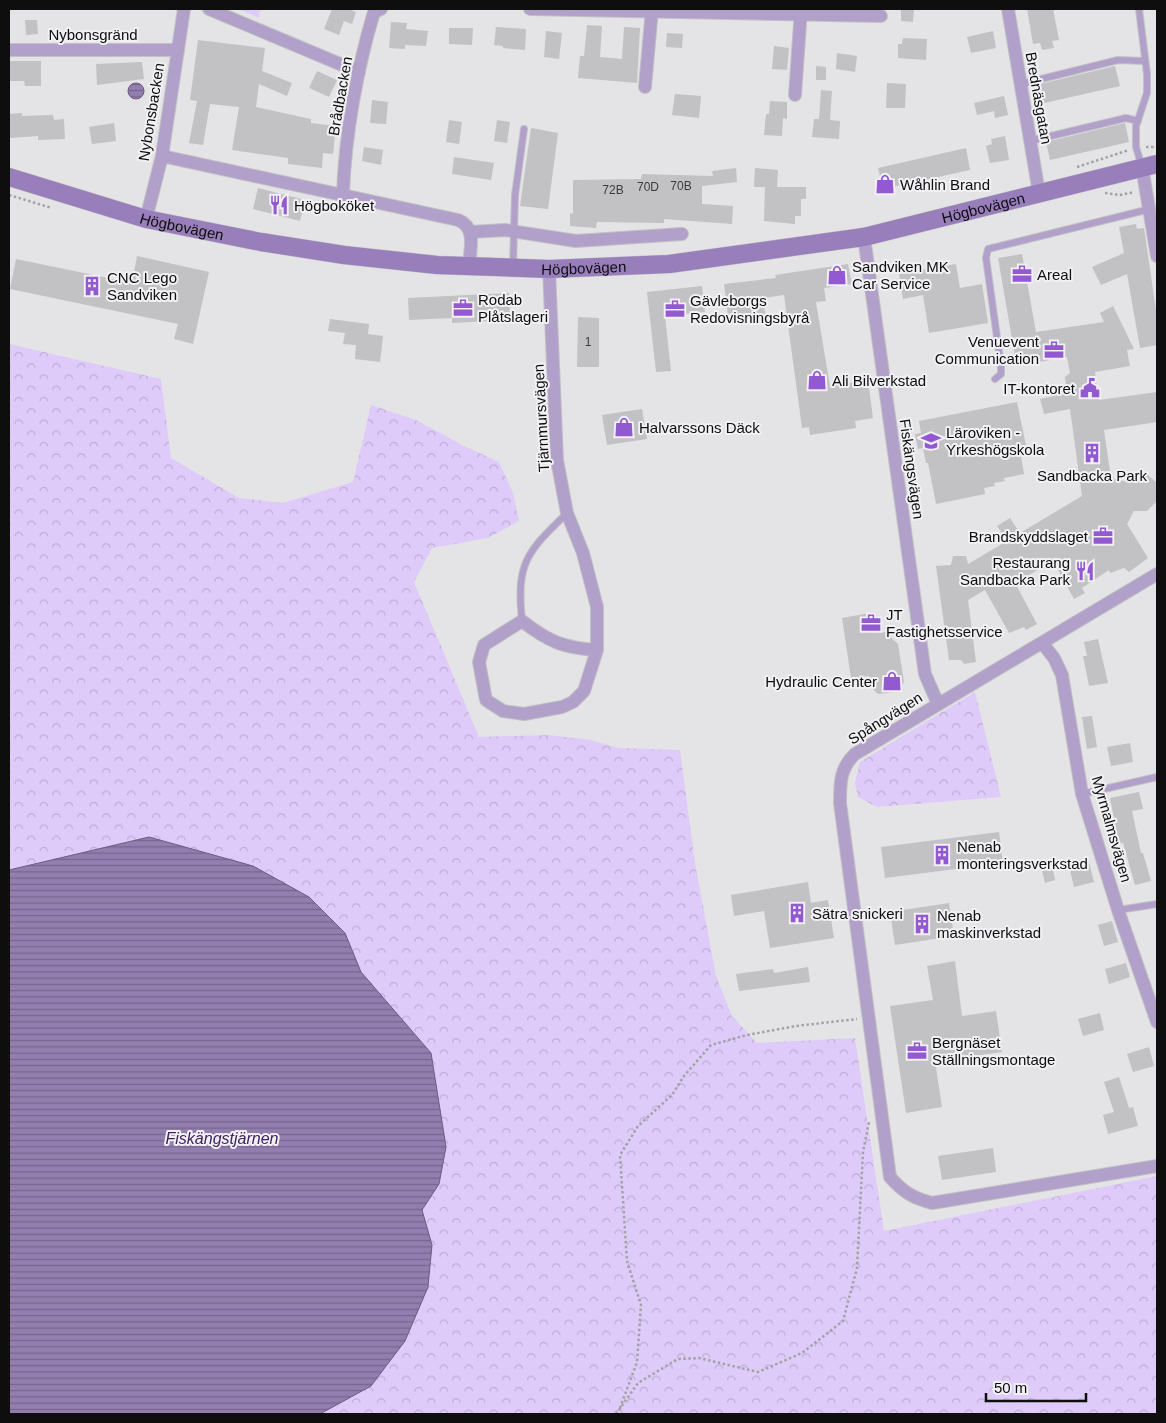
<svg xmlns="http://www.w3.org/2000/svg" width="1166" height="1423" viewBox="0 0 1166 1423" font-family="Arial,sans-serif">
<style>
.forest{fill:url(#forest-crowns)}
.water{fill:url(#water-rules);stroke:#6b5c80}
.building{fill:#c2c1c4}
.lines{fill:none;stroke-linecap:round;stroke-linejoin:round}
.service-casing{stroke:#c2c1c4;stroke-width:8}
.minor-casing{stroke:#c2c1c4;stroke-width:14}
.secondary-casing{stroke:#c2c1c4;stroke-width:19}
.path{stroke:#a3a2a4;stroke-width:2.5;stroke-dasharray:2.5 2.5;stroke-linecap:butt}
.service{stroke:#b1a0c9;stroke-width:6}
.minor{stroke:#b1a0c9;stroke-width:12}
.secondary{stroke:#987eba;stroke-width:18}
.labels{text-anchor:middle;dominant-baseline:central;stroke-width:4;stroke-linejoin:round;paint-order:stroke}
.number-label{font-size:12px;fill:#3b3b3c}
.street-label{font-size:15px;fill:#0e0e0f;stroke:#f1f0f4}
.poi-label{font-size:15px;fill:#0e0e0f;stroke:#f1f0f4;text-anchor:start}
.water-label{font-size:16px;font-style:italic;fill:#3f215f;stroke:#f1f0f4}
</style>
<defs>
<pattern id="forest-crowns" width="20" height="18" patternUnits="userSpaceOnUse" patternTransform="scale(1.25)"><rect width="20" height="18" fill="#decbfa"/><path d="M2 6a3 3 0 1 1 6 0M12 15a3 3 0 1 1 6 0" fill="none" stroke="#bdadd5"/></pattern>
<pattern id="water-rules" width="6" height="5" patternUnits="userSpaceOnUse" patternTransform="scale(1.25)"><rect width="6" height="5" fill="#937eb0"/><path d="M0 2.5h6" fill="none" stroke="#76668e"/></pattern>
</defs>
<rect width="100%" height="100%" fill="#e4e3e6"/>
<g class="forest">
<path d="M239 9H260L259 18Z"/>
<path d="M9 344 161 379 171 458 239 498 283 503 353 482 371 405 416 420 466 447 499 462 513 493 519 521 488 538 432 548 414 582 479 737 548 735 591 740 618 748 680 750 695 863 716 976 732 1016 757 1043 855 1038 884 1231 1157 1176V1414H320L371 1386 432 1245 422 1210 439 1184 431 1053 361 972 345 933 149 837 9 870Z"/>
<path d="M975 692 1001 797 877 807 858 797 855 783 860 762Z"/>
</g>
<g class="water">
<circle cx="136" cy="91" r="8"/>
<path d="M149 837 253 866 309 897 345 933 361 972 431 1053 446 1147 439 1184 422 1210 432 1245 428 1287 405 1341 371 1386 320 1414H9V870Z"/>
</g>
<g class="building">
<path d="M332 9H348L356 12 352 24 344 21 339 35 324 29Z"/>
<path d="M901 9H914L913 22 901 21Z"/>
<path d="M1027 9H1053L1059 40 1052 41 1054 48 1042 50 1040 43 1033 44Z"/>
<path d="M25 20H37L38 34 26 35Z"/>
<path d="M391 22 407 23 406 29 428 31 426 46 405 45V49L389 48Z"/>
<path d="M587 25 602 26 600 57 622 59 624 27 640 28 637 83 578 78 580 56H584Z"/>
<path d="M496 27 526 29 525 50 503 48V46L494 45Z"/>
<path d="M449 28H473L472 45 449 44Z"/>
<path d="M546 31 562 33 559 59 544 57Z"/>
<path d="M993 31 996 48 971 53 967 37Z"/>
<path d="M667 33 683 34 682 48 666 47Z"/>
<path d="M903 38 927 39 926 60 898 58V44H902Z"/>
<path d="M198 40 265 48 262 71 292 83 287 96 259 84 256 107 311 119V123L336 126 333 154 323 153 322 168 288 164V158L232 150 239 107 210 104 203 145 189 143 197 101 190 100Z"/>
<path d="M774 46 789 48 787 70 772 69Z"/>
<path d="M837 53 857 56 855 72 836 69Z"/>
<path d="M9 61H41V86H25L24 81H9Z"/>
<path d="M142 62 144 79 97 85 96 64Z"/>
<path d="M816 66 826 67V80H816Z"/>
<path d="M1115 66 1120 86 1040 104 1036 85Z"/>
<path d="M317 71 337 80 329 97 309 88Z"/>
<path d="M887 83 906 84 905 108H886Z"/>
<path d="M821 90 832 91 830 120 840 121 839 139 812 137 814 119H819Z"/>
<path d="M675 94 701 96 699 118 672 115Z"/>
<path d="M1004 96 1008 115 995 118 994 111 977 115 974 103Z"/>
<path d="M372 100 388 102 386 124 370 123Z"/>
<path d="M770 101 787 102V119L783 118 782 136 764 135 766 114H769Z"/>
<path d="M22 113V116L53 115 54 120 64 119 65 139 38 140V136L9 138V114Z"/>
<path d="M449 120 462 122 459 144 446 142Z"/>
<path d="M497 120 510 122 507 143 494 141Z"/>
<path d="M114 123 116 141 92 144 89 127Z"/>
<path d="M1125 123 1129 142 1050 160 1046 142Z"/>
<path d="M531 128 558 133 548 209 520 206Z"/>
<path d="M1005 136 1009 160 990 163 986 146 992 144 991 139Z"/>
<path d="M364 147 383 150 381 165 362 161Z"/>
<path d="M966 148 970 170 883 189 878 168Z"/>
<path d="M454 157 494 163 491 180 452 174Z"/>
<path d="M736 168 737 182 702 186V204L733 206 732 224 664 219V223L597 222 596 228 570 226V213L573 214V180L641 179 642 174 713 176 712 171Z"/>
<path d="M755 168 778 170 777 187H806V199H801V216H795V224L764 221 765 187H754Z"/>
<path d="M258 188 305 200 300 221 253 209Z"/>
<path d="M1136 224 1137 229 1144 228 1157 317V345L1140 348 1127 274 1101 285 1092 267 1124 253 1119 227Z"/>
<path d="M1022 254 1036 332 1104 322 1100 313 1113 306 1134 349 1127 350 1130 366 1095 372 1099 400 1157 392V422L1104 430 1111 478 1127 482 1141 475H1148L1157 483V501L1147 511H1134L1127 524 1148 558 1129 572 1124 568 1110 573 1109 570 1082 588 1085 593 1074 599 1053 561 1015 583 1037 624 1026 630 1024 627 1009 633 985 590 968 600 976 662 964 664 961 660H949L936 566 951 565 953 556H966L968 564 1007 541 997 526 1010 518 1020 533 1082 496 1070 409 1044 414 1040 399 1067 393 1065 377 1070 373 1067 357 1022 365 1021 360 1016 362 998 258Z"/>
<path d="M137 256 209 272 193 344 174 339 178 324 10 289 16 259 132 283Z"/>
<path d="M848 264 852 284 824 288 826 301 816 302 830 386 868 380 873 418 855 421 856 428 810 435 809 427 802 428 784 295 763 298 766 319 729 324 724 284 776 278 775 275Z"/>
<path d="M956 264 960 288 982 284 988 323 929 333 923 295 903 299 899 274Z"/>
<path d="M702 286 705 312 665 316 671 371 656 372 647 292Z"/>
<path d="M509 293 510 320 452 323V318L409 320 408 298Z"/>
<path d="M578 317 599 318V367H577Z"/>
<path d="M330 319 369 324 368 334 383 336 380 362 355 359 356 345 343 344 345 333 328 331Z"/>
<path d="M1017 402 1027 450 1020 451 1024 474 1004 478 1005 481 994 483 995 486 984 488 985 494 936 504 928 463H926L923 448 918 449 915 434 921 433 919 421Z"/>
<path d="M642 409 647 439 607 445 602 415Z"/>
<path d="M876 612 879 633 885 632 898 644 904 682 896 692 878 694 871 687 869 676 851 678 842 618Z"/>
<path d="M1098 639 1108 683 1089 686 1083 656H1087L1084 642Z"/>
<path d="M1092 716 1097 747 1087 749 1082 717Z"/>
<path d="M1130 743 1133 762 1111 766 1107 747Z"/>
<path d="M1139 792 1143 809 1132 811 1141 853H1143L1151 881 1135 885 1123 843 1119 844 1110 798Z"/>
<path d="M999 832 1003 863 885 878 881 847Z"/>
<path d="M1088 858 1094 882 1074 887 1070 870 1076 868 1074 861Z"/>
<path d="M1051 860 1055 880 1045 883 1040 862Z"/>
<path d="M808 882 811 903 828 900 834 938 770 948 764 911 734 916 731 895Z"/>
<path d="M949 903 954 936 895 945 890 912Z"/>
<path d="M1112 921 1118 942 1104 946 1098 925Z"/>
<path d="M955 961 962 1016 996 1011 1002 1052 935 1061 942 1107 906 1113 890 1006 933 1000 927 966Z"/>
<path d="M1126 963 1130 977 1109 984 1105 969Z"/>
<path d="M808 967 810 982 739 991 736 974 773 969 774 973Z"/>
<path d="M1100 1013 1104 1030 1083 1036 1078 1019Z"/>
<path d="M1149 1047 1154 1066 1133 1072 1127 1054Z"/>
<path d="M1119 1077 1129 1108 1133 1107 1138 1126 1108 1134 1103 1115 1114 1112 1104 1082Z"/>
<path d="M993 1148 996 1172 942 1180 938 1156Z"/>
</g>
<g class="lines">
<defs>
<g id="service">
<path d="M1139 9 1147 74V93L1136 126V147L1142 167"/>
<path d="M1021 84 1118 60 1145 61"/>
<path d="M1030 141 1126 118 1138 121"/>
<path d="M513 267 515 195 524 129"/>
<path d="M995 379 1001 374V366L986 258 988 249 1150 209"/>
<path d="M522 621C516 562 527 552 567 513"/>
<path d="M1082 794 1157 777"/>
<path d="M1118 910 1157 904"/>
</g>
<g id="minor">
<path d="M209 9 359 72"/>
<path d="M530 9 881 16"/>
<path d="M1008 9 1039 193"/>
<path d="M9 50H178"/>
<path d="M645 87 652 9"/>
<path d="M795 95 801 9"/>
<path d="M162 156 458 220C477 227 470 250 469 266"/>
<path d="M1142 167 1157 256"/>
<path d="M343 194C345 135 357 69 374 12L381 9"/>
<path d="M146 219 162 156 184 9"/>
<path d="M470 232 505 230 576 241 682 234"/>
<path d="M864 237 925 674 938 704"/>
<path d="M549 269 557 460 567 513 583 553 597 607V650L584 691 573 702 562 707 524 714 503 711 486 700 479 662 484 645 522 621C549 642 564 648 597 650"/>
<path d="M1157 574 855 754C840 768 840 783 840 803L890 1177C903 1192 913 1198 932 1203L1157 1166"/>
<path d="M1043 644 1054 658 1062 675 1082 794 1118 910 1157 1022"/>
</g>
<g id="secondary">
<path id="s1" d="M9 177 146 219 261 242 344 255 437 265 549 269 669 264 864 237 1157 164"/>
</g>
</defs>
<use href="#service" class="service-casing"/>
<use href="#minor" class="minor-casing"/>
<use href="#secondary" class="secondary-casing"/>
<g class="path">
<path d="M1146 147H1157"/>
<path d="M1077 167 1129 150"/>
<path d="M1105 193 1120 195 1134 192"/>
<path d="M9 195 52 208"/>
<path d="M620 1408 637 1362 641 1305 627 1261 620 1155 638 1126 672 1095 684 1076 711 1045 747 1035 796 1026 857 1019"/>
<path d="M616 1414 638 1383 678 1359 699 1358 758 1372 802 1353 843 1321 857 1268 863 1152 869 1122"/>
</g>
<use href="#service" class="service"/>
<use href="#minor" class="minor"/>
<use href="#secondary" class="secondary"/>
</g>
<defs>
<symbol id="shop-bare" viewBox="-9 -9 18 18"><path d="M-5-2.5h2.3a2.7 3.5 0 0 1 5.4 0H5L5.5 6h-11ZM-1.5-2.5h3a1.5 2.3 0 0 0-3 0Z" fill="#9359d0" stroke="#f1f0f4" stroke-width="2.5" paint-order="stroke"/></symbol>
<symbol id="restaurant-bare" viewBox="-9 -9 18 18"><path d="M-5-6h1v4h1v-4h1v4h1v-4h1v5L-1.5 .5V6h-2V.5L-5-1ZM5-6V6H3V1.5H1.5Q1.5-4 5-6Z" fill="#9359d0" stroke="#f1f0f4" stroke-width="2.5" paint-order="stroke"/></symbol>
<symbol id="office-bare" viewBox="-9 -9 18 18"><path d="M-6-3h4V-5.5h4V-3h4V5H-6ZM-1-4.5V-3h2v-1.5ZM-6 0V1H6V0Z" fill="#9359d0" stroke="#f1f0f4" stroke-width="2.5" paint-order="stroke"/></symbol>
<symbol id="building-bare" viewBox="-9 -9 18 18"><path d="M-4-6H4V6H1V3H-1V6H-4ZM-2.5-4.3h1.7v1.8h-1.7ZM.8-4.3h1.7v1.8H.8ZM-2.5-1h1.7V.8h-1.7ZM.8-1h1.7V.8H.8Z" fill="#9359d0" stroke="#f1f0f4" stroke-width="2.5" paint-order="stroke"/></symbol>
<symbol id="civic-bare" viewBox="-9 -9 18 18"><path d="M-.6-6.5H3V-4.5H.6V-3L4-1V1h2V6H-6V1h2V-1L-.6-3ZM-1.2 2.5V6h2.4V2.5Z" fill="#9359d0" stroke="#f1f0f4" stroke-width="2.5" paint-order="stroke"/></symbol>
<symbol id="school-bare" viewBox="-9 -9 18 18"><path d="M0-5L7-2L0 1L-7-2ZM-4 1L0 2.5L4 1V4Q0 6-4 4Z" fill="#9359d0" stroke="#f1f0f4" stroke-width="2.5" paint-order="stroke"/></symbol>
</defs>
<g fill-rule="evenodd">
<use href="#shop-bare" x="871" y="170" width="28" height="28"/>
<use href="#restaurant-bare" x="265" y="191" width="28" height="28"/>
<use href="#office-bare" x="1008" y="260" width="28" height="28"/>
<use href="#shop-bare" x="823" y="261" width="28" height="28"/>
<use href="#building-bare" x="78" y="272" width="28" height="28"/>
<use href="#office-bare" x="449" y="294" width="28" height="28"/>
<use href="#office-bare" x="661" y="295" width="28" height="28"/>
<use href="#office-bare" x="1040" y="336" width="28" height="28"/>
<use href="#shop-bare" x="803" y="366" width="28" height="28"/>
<use href="#civic-bare" x="1076" y="374" width="28" height="28"/>
<use href="#shop-bare" x="610" y="413" width="28" height="28"/>
<use href="#school-bare" x="917" y="427" width="28" height="28"/>
<use href="#building-bare" x="1078" y="439" width="28" height="28"/>
<use href="#office-bare" x="1089" y="522" width="28" height="28"/>
<use href="#restaurant-bare" x="1071" y="557" width="28" height="28"/>
<use href="#office-bare" x="857" y="609" width="28" height="28"/>
<use href="#shop-bare" x="878" y="667" width="28" height="28"/>
<use href="#building-bare" x="928" y="841" width="28" height="28"/>
<use href="#building-bare" x="783" y="899" width="28" height="28"/>
<use href="#building-bare" x="908" y="910" width="28" height="28"/>
<use href="#office-bare" x="903" y="1037" width="28" height="28"/>
</g>
<g class="labels">
<g class="number-label">
<text x="681" y="186">70B</text>
<text x="648" y="187">70D</text>
<text x="613" y="190">72B</text>
<text x="588" y="342">1</text>
</g>
<g class="street-label">
<text x="93" y="34">Nybonsgränd</text>
<text transform="translate(340 96) rotate(-80)">Brådbacken</text>
<text transform="translate(1039 98) rotate(80)">Brednäsgatan</text>
<text transform="translate(151 112) rotate(-81)">Nybonsbacken</text>
<text stroke="none"><textPath href="#s1" startOffset="990">Högbovägen</textPath></text>
<text stroke="none"><textPath href="#s1" startOffset="180">Högbovägen</textPath></text>
<text stroke="none"><textPath href="#s1" startOffset="585">Högbovägen</textPath></text>
<text transform="translate(541 418) rotate(-93)">Tjärnmursvägen</text>
<text transform="translate(912 469) rotate(82)">Fiskängsvägen</text>
<text transform="translate(885 718) rotate(-32)">Spångvägen</text>
<text transform="translate(1112 829) rotate(74)">Myrmalmsvägen</text>
</g>
<g class="poi-label">
<text x="900" y="184">Wåhlin Brand</text>
<text x="294" y="205">Högboköket</text>
<text x="852" y="266">Sandviken MK<tspan x="852" dy="17">Car Service</tspan></text>
<text x="1037" y="274">Areal</text>
<text x="107" y="277">CNC Lego<tspan x="107" dy="17">Sandviken</tspan></text>
<text x="478" y="299">Rodab<tspan x="478" dy="17">Plåtslageri</tspan></text>
<text x="690" y="300">Gävleborgs<tspan x="690" dy="17">Redovisningsbyrå</tspan></text>
<text x="1039" y="341" text-anchor="end">Venuevent<tspan x="1039" dy="17">Communication</tspan></text>
<text x="832" y="380">Ali Bilverkstad</text>
<text x="1075" y="388" text-anchor="end">IT-kontoret</text>
<text x="639" y="427">Halvarssons Däck</text>
<text x="946" y="432">Läroviken -<tspan x="946" dy="17">Yrkeshögskola</tspan></text>
<text x="1092" y="475" text-anchor="middle">Sandbacka Park</text>
<text x="1088" y="536" text-anchor="end">Brandskyddslaget</text>
<text x="1070" y="562" text-anchor="end">Restaurang<tspan x="1070" dy="17">Sandbacka Park</tspan></text>
<text x="886" y="614">JT<tspan x="886" dy="17">Fastighetsservice</tspan></text>
<text x="877" y="681" text-anchor="end">Hydraulic Center</text>
<text x="957" y="846">Nenab<tspan x="957" dy="17">monteringsverkstad</tspan></text>
<text x="812" y="913">Sätra snickeri</text>
<text x="937" y="915">Nenab<tspan x="937" dy="17">maskinverkstad</tspan></text>
<text x="932" y="1042">Bergnäset<tspan x="932" dy="17">Ställningsmontage</tspan></text>
</g>
<g class="water-label">
<text x="222" y="1138">Fiskängstjärnen</text>
</g>
</g>
<rect width="1166" height="1423" fill="none" stroke="#0e0e0f" stroke-width="20"/>
<path d="M986 1393v8h100v-8" fill="none" stroke="#0e0e0f" stroke-width="2.5"/>
<text x="994" y="1393" font-size="15" fill="#0e0e0f" stroke="#f1f0f4" stroke-width="4" paint-order="stroke">50 m</text>
</svg>
